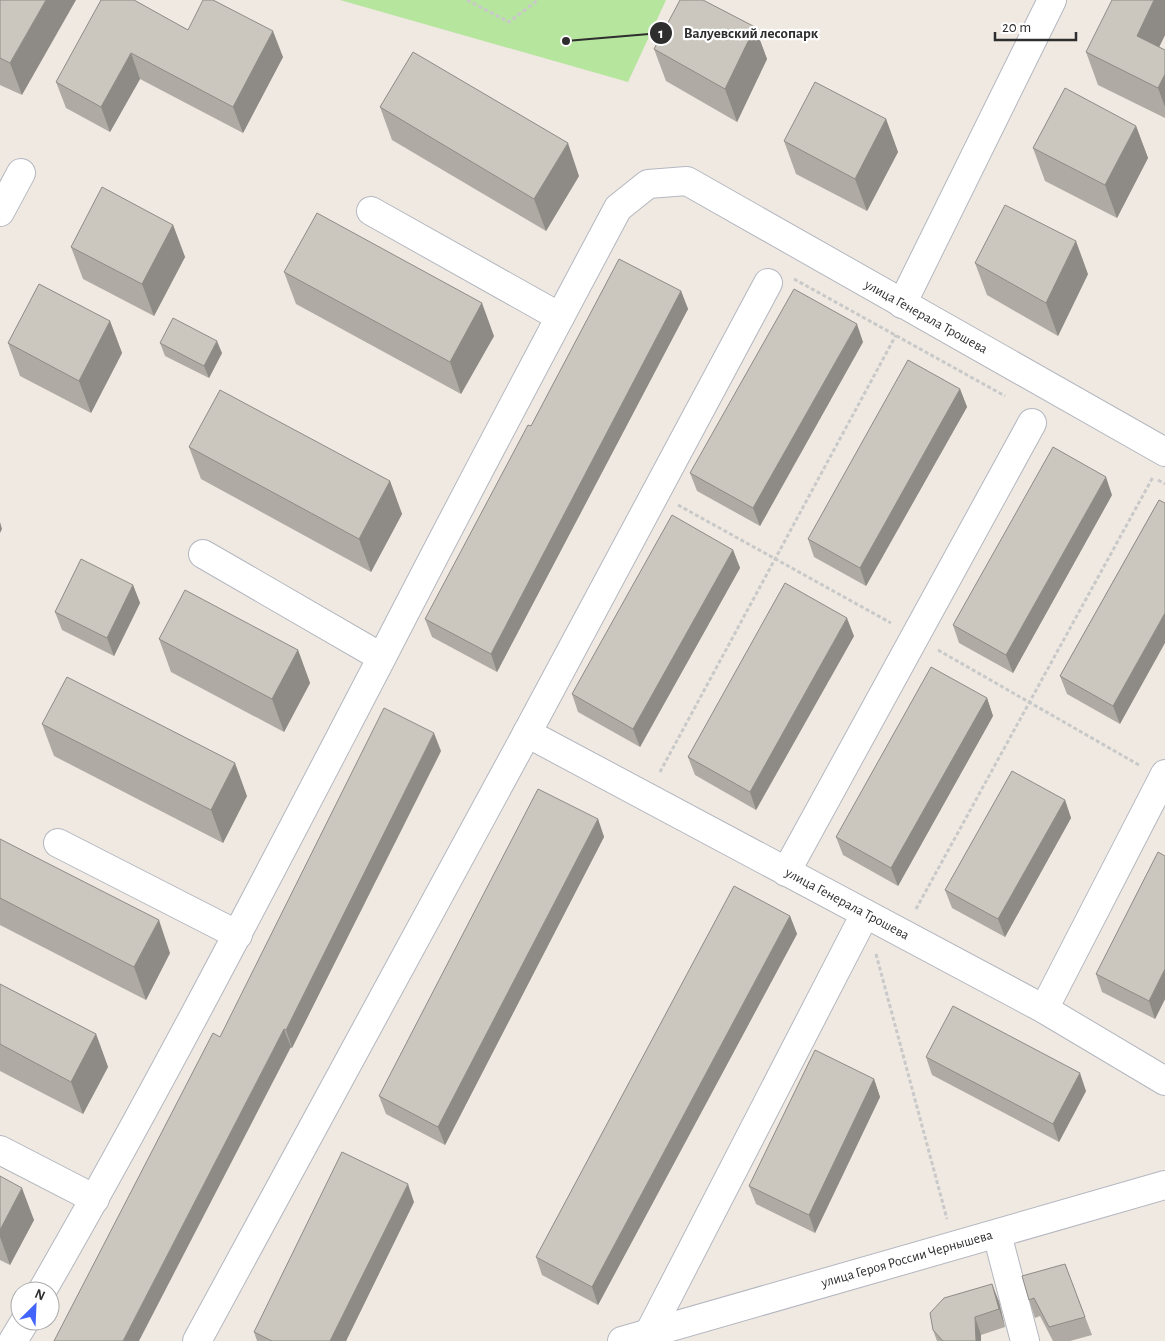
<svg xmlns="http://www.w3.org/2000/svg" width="1165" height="1341" viewBox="0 0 1165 1341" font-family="'Alegreya Sans',sans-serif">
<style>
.green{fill:#b6e59e}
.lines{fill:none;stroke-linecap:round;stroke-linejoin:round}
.minor-casing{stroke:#b4b7c1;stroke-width:30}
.path{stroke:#c9c9c9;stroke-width:3;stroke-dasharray:4 2.5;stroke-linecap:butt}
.minor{stroke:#fff;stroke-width:28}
.wall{fill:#afaba4}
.shaded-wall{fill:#8e8b86}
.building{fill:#cbc7bf;stroke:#8e8b86}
.labels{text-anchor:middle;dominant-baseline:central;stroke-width:4.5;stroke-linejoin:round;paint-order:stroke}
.street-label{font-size:14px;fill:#2e2e2e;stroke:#fff}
.leader{fill:none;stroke:#2e2e2e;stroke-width:2}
.callout-dot{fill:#2e2e2e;stroke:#fff;stroke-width:2}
.mark-label{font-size:15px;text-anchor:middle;font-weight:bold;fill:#fff}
.callout-label{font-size:15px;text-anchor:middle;font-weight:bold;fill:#2e2e2e;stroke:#fff;stroke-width:4.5;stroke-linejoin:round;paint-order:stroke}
</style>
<rect width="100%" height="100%" fill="#efe9e1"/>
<path class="green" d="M340 0H666L628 82Z"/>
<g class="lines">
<defs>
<g id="minor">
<path d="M371 211 560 317"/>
<path d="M0 212 21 173"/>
<path d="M902 304 1052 0"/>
<path d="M203 554 381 657"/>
<path d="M527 733 1044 1009 1165 1081"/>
<path d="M58 843 238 935"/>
<path d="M786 872 1032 423"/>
<path d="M1044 1009 1165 774"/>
<path d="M0 1150 95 1199"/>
<path d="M997 1234 1025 1341"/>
<path d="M42 1291C161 1084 270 872 380 661 458 509 538 358 618 208L648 184 687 181 1165 452"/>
<path d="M649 1333 865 914"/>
<path d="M13 1341 25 1321"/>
<path d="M197 1341 527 733 768 283"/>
<path d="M622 1341 1165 1185"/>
</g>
</defs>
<use href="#minor" class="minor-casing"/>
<g class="path">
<path d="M467 0 509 22 538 0"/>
<path d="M794 279 1005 396"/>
<path d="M1158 480 1165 484"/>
<path d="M678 505 891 623"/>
<path d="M938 650 1139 765"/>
<path d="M660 772 896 335"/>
<path d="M916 909 1153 477"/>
<path d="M876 954 947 1219"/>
</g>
<use href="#minor" class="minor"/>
</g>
<g class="wall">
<path d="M0 0 22 95 0 85Z"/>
<path d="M1165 0V35L1159 47 1165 50V118L1098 85 1086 52Z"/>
<path d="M755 27 767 59 737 122 666 81 654 49Z"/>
<path d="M188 30 283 57 243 133 140 79 110 132 66 108 56 82Z"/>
<path d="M380 107 579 176 546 231 392 140Z"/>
<path d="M886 119 898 152 867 211 796 174 784 141Z"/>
<path d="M1136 126 1148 158 1117 218 1045 181 1033 148Z"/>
<path d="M173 225 185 257 154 316 83 279 71 247Z"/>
<path d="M975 263 1088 274 1058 336 987 295Z"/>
<path d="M284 272 494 336 461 394 296 304Z"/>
<path d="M681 291 688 309 497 672 432 637 425 619 531 426Z"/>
<path d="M110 321 122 353 91 413 20 376 8 343Z"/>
<path d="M863 342 760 526 697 491 690 473Z"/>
<path d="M160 343 222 353 209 378 165 356Z"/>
<path d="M960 389 967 407 866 586 814 557 808 539Z"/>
<path d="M189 447 390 481 402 514 371 572 201 479Z"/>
<path d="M1112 495 1013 673 959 643 953 625Z"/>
<path d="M1159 500 1120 724 1067 694 1060 676Z"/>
<path d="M733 550 740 568 640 747 578 712 572 694Z"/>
<path d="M133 585 140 603 114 656 62 630 55 612Z"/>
<path d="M854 636 756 810 695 775 688 757Z"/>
<path d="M159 639 298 650 310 683 284 732 171 672Z"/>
<path d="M987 698 993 716 898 886 843 855 836 837Z"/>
<path d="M42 724 247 796 223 843 54 756Z"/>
<path d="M441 751 292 1048 220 1037Z"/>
<path d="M1065 800 1071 818 1005 937 952 908 945 890Z"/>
<path d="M598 819 604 837 445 1145 386 1114 379 1096Z"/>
<path d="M0 839 170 953 146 1000 0 925Z"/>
<path d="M1165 856V999L1155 1019 1102 992 1096 974Z"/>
<path d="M790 916 797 934 598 1305 542 1275 536 1257Z"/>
<path d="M0 984 96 1034 108 1067 83 1114 0 1071Z"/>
<path d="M926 1057 1086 1091 1059 1142 932 1075Z"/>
<path d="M874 1079 880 1097 815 1233 756 1204 749 1186Z"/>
<path d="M0 1176 34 1220 10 1265 0 1260Z"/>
<path d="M414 1202 346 1341H257L254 1332Z"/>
<path d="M1065 1264 1092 1335 1070 1341H1053L1040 1316 1035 1318 1029 1300Z"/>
<path d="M992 1284 999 1302 1005 1327 981 1335V1341H937L933 1330Z"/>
</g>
<g class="shaded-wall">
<path d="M46 0H76L22 95 10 63Z"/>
<path d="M1154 0H1165V35L1149 68 1137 36Z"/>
<path d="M755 27 767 59 737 122 725 89Z"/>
<path d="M273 31 283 57 243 133 233 107Z"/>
<path d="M131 53 140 79 110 132 101 107Z"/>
<path d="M1165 74V107L1158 88Z"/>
<path d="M886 119 898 152 867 211 855 179Z"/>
<path d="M1136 126 1148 158 1117 218 1105 185Z"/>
<path d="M568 143 579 176 546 231 534 199Z"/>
<path d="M173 225 185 257 154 316 142 284Z"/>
<path d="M1076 241 1088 274 1058 336 1046 303Z"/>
<path d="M681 291 688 309 497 672 491 654Z"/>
<path d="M482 303 494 336 461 394 450 362Z"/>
<path d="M110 321 122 353 91 413 79 381Z"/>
<path d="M857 324 863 342 760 526 753 508Z"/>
<path d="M217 341 222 353 209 378 204 366Z"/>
<path d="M960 389 967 407 866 586 860 568Z"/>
<path d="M1106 477 1112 495 1013 673 1006 655Z"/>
<path d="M390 481 402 514 371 572 359 539Z"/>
<path d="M0 522 2 529 0 533Z"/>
<path d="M733 550 740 568 640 747 633 729Z"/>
<path d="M133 585 140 603 114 656 107 638Z"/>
<path d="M1165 613V643L1120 724 1113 706Z"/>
<path d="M847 618 854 636 756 810 750 792Z"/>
<path d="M298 650 310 683 284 732 272 699Z"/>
<path d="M987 698 993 716 898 886 891 868Z"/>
<path d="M434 733 441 751 292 1048 286 1030Z"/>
<path d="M235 763 247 796 223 843 211 810Z"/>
<path d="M1065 800 1071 818 1005 937 998 919Z"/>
<path d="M598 819 604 837 445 1145 438 1127Z"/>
<path d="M790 916 797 934 598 1305 592 1287Z"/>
<path d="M159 920 170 953 146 1000 134 967Z"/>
<path d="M1165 969V999L1155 1019 1149 1001Z"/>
<path d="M284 1029 291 1047 139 1341H123Z"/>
<path d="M96 1034 108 1067 83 1114 71 1082Z"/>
<path d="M1080 1073 1086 1091 1059 1142 1053 1124Z"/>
<path d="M874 1079 880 1097 815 1233 809 1215Z"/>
<path d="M408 1184 414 1202 346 1341H330Z"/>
<path d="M22 1188 34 1220 10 1265 0 1237V1230Z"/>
<path d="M992 1284 999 1302 1005 1327 999 1309Z"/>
<path d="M975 1317 981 1335V1341H976Z"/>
</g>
<g class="building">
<path d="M0 0H46L10 63 0 58Z"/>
<path d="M101 0H134L188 30 203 0H213L273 31 233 107 131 53 101 107 56 82Z"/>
<path d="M680 0H703L755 27 725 89 654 49Z"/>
<path d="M1112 0H1154L1137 36 1165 50V74L1158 88 1086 52Z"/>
<path d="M413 52 568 143 534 199 380 107Z"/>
<path d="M815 82 886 119 855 179 784 141Z"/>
<path d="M1065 88 1136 126 1105 185 1033 148Z"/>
<path d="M102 187 173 225 142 284 71 247Z"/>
<path d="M1005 205 1076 241 1046 303 975 263Z"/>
<path d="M317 213 482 303 450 362 284 272Z"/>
<path d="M619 259 681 291 491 654 425 619 528 425 531 426Z"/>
<path d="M39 284 110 321 79 381 8 343Z"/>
<path d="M794 289 857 324 753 508 690 473Z"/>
<path d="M173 318 217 341 204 366 160 343Z"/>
<path d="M908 360 960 389 860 568 808 539Z"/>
<path d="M220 390 390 481 359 539 189 447Z"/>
<path d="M1053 447 1106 477 1006 655 953 625Z"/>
<path d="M1159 500 1165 503V613L1113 706 1060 676Z"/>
<path d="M672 515 733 550 633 729 572 694Z"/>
<path d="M81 559 133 585 107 638 55 612Z"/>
<path d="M785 583 847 618 750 792 688 757Z"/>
<path d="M185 590 298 650 272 699 159 639Z"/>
<path d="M931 667 987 698 891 868 836 837Z"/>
<path d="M67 677 235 763 211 810 42 724Z"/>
<path d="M384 708 434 733 286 1030 284 1029 123 1341H54L213 1033 220 1037Z"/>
<path d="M1012 771 1065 800 998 919 945 890Z"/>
<path d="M538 789 598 819 438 1127 379 1096Z"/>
<path d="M0 839 159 920 134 967 0 898Z"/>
<path d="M1158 852 1165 856V969L1149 1001 1096 974Z"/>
<path d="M734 886 790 916 592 1287 536 1257Z"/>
<path d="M0 984 96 1034 71 1082 0 1044Z"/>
<path d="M953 1006 1080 1073 1053 1124 926 1057Z"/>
<path d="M815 1050 874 1079 809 1215 749 1186Z"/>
<path d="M342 1152 408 1184 330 1341H272L254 1332Z"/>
<path d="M0 1176 22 1188 0 1230Z"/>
<path d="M1065 1264 1085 1317 1049 1327 1034 1298 1029 1300 1022 1276Z"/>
<path d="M992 1284 999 1309 975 1317 976 1341H943L933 1330 930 1313 944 1298Z"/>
</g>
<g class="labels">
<g class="street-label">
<text transform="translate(926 317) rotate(29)">улица Генерала Трошева</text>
<text transform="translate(847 904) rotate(28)">улица Генерала Трошева</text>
<text transform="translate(907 1259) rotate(-16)">улица Героя России Чернышева</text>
</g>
</g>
<path class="leader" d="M566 41L661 33"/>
<g class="callout-dot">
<circle cx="566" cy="41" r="5"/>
<circle cx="661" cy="33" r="12"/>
</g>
<g class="mark-label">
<text x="661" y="38">1</text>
</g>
<g class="callout-label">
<text x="751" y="38">Валуевский лесопарк</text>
</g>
<g transform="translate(35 1306) rotate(24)"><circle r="24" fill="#ffffff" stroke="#ababab"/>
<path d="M0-4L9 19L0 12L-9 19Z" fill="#4264fb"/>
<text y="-8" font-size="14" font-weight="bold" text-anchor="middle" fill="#2e2e2e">N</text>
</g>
<path d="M995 32v8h81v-8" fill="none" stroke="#2e2e2e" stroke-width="2.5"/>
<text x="1002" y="32" font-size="15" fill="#2e2e2e" stroke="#ffffff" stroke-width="4" paint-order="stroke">20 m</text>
</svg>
